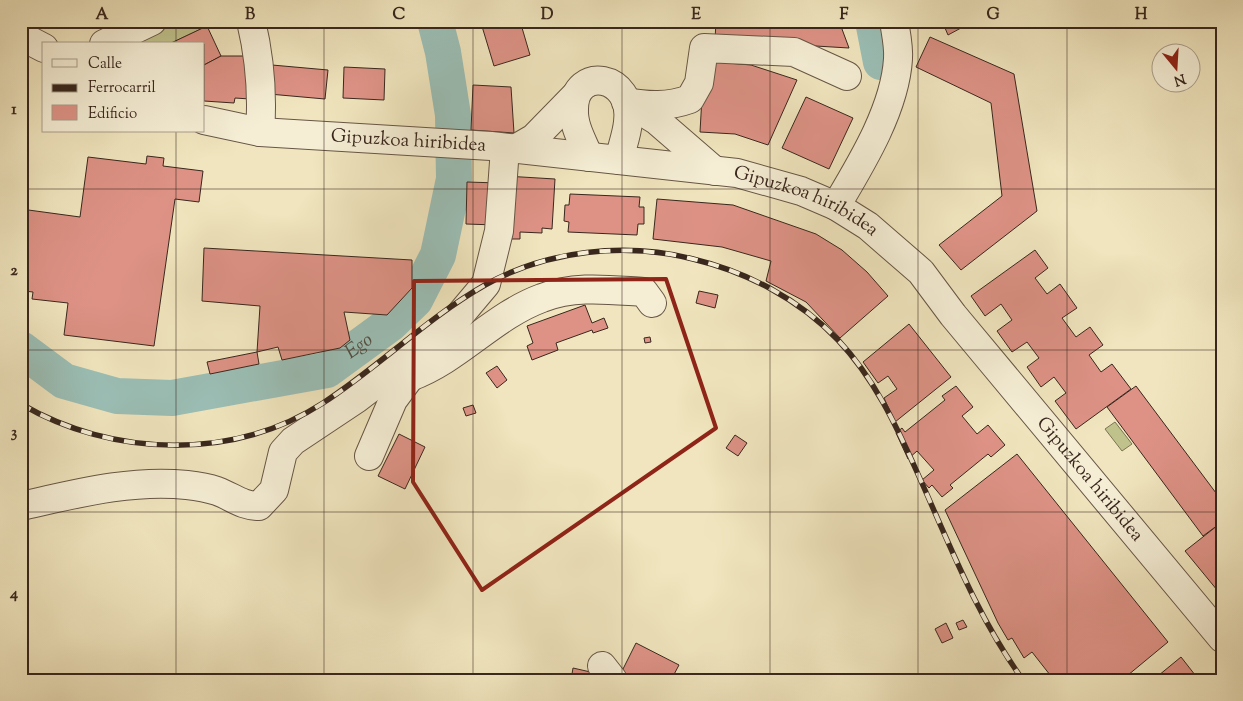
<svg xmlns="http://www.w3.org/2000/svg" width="1243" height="701" viewBox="0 0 1243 701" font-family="'Sorts Mill Goudy',serif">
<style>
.green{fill:#c0c28c;stroke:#7c7454}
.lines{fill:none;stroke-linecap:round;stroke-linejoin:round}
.river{stroke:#9bbfb6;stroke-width:36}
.building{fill:#dd9285;stroke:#39271d}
.minor-casing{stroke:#675645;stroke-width:30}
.minor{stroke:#f5eed5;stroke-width:28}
.rail-casing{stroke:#39271d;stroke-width:5.5}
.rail{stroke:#f5eed5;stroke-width:4;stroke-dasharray:11;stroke-linecap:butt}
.marked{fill:none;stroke:#8f2418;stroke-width:4;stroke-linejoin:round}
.grid{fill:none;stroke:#39271d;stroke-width:1;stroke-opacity:0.55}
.labels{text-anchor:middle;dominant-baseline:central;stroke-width:4;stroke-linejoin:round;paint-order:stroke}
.street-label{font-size:19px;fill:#39271d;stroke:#f5eed5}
.water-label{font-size:20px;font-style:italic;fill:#524d43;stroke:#f5eed5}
.neatline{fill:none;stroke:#39271d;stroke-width:2}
.grid-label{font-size:16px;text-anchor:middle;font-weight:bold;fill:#39271d}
</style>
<rect width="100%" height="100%" fill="#f0e5be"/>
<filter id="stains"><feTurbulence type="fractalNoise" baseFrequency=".004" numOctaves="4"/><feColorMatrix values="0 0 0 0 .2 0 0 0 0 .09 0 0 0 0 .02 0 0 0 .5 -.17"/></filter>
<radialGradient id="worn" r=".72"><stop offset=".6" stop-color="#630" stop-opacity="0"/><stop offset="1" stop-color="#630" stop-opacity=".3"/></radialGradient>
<g class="green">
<path d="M166 21H205L207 26 169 44H135L132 37Z"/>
<path d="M1115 422 1132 444 1122 451 1105 429Z"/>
</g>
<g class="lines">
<g class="river">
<path d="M873 21 881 62"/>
<path id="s1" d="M21 349 64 381 117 396 172 398 327 370 390 324 415 300 438 255 454 179 453 115 443 52 435 21"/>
</g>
</g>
<g class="building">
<path d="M487 21H520L530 55 494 66 481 23Z"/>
<path d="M716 21H839L849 48 715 40Z"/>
<path d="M942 21H974L948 35Z"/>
<path d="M207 26 221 56 204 65V44H169Z"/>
<path d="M930 37 1014 74 1037 211 961 270 939 245 1002 196 991 103 916 67Z"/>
<path d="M221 56H251L250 99 235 98 234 103 204 101V65Z"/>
<path d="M704 61 751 65 797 80 768 145 735 134 700 132Z"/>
<path d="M272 65 328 70 325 99 269 94Z"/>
<path d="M344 67 385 69 384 100 343 98Z"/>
<path d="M473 85 511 87 514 133 471 130Z"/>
<path d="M806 97 853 118 829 169 782 148Z"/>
<path d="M147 156 164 158 163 166 203 171 199 202 175 199 154 346 64 335 68 303 32 299 33 292 24 291 26 279 21 278V209L80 217 88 157 146 164Z"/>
<path d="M505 176 555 179 552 229 542 228V233L520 232V239H502Z"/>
<path d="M467 182 499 183 496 225 466 224Z"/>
<path d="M570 194 640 197 639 207H644V224H638L637 235 568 232 569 222 564 221 565 205H569Z"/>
<path d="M657 199 733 205 816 234 842 250 867 272 888 296 840 338 806 302 766 281 771 261 722 247 653 239Z"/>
<path d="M204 248 412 260V288L387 315 344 312 350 340 340 348 282 360 278 347 257 352 260 306 202 301Z"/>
<path d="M1035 250 1048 268 1035 278 1047 294 1060 284 1077 308 1062 318 1076 337 1090 327 1103 345 1089 355 1101 372 1112 364 1131 389 1076 429 1055 401 1066 393 1054 377 1041 387 1027 367 1039 358 1027 342 1012 352 997 331 1012 320 1001 304 985 316 971 296Z"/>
<path d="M699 291 718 295 715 308 696 303Z"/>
<path d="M585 305 592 323 604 318 608 328 593 333 592 330 556 343 558 350 532 360 527 346 533 343 527 326Z"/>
<path d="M909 324 951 377 895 422 884 398 897 389 888 376 878 383 863 362Z"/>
<path d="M650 337 651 342 645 343 644 338Z"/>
<path d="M257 352 259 364 210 374 207 362Z"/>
<path d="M497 366 507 380 497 388 486 373Z"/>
<path d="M956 386 973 407 962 416 977 434 988 425 1005 445 991 457 988 454 950 485 953 488 942 497 932 485 929 488 922 480 934 470 917 451 908 459 896 433 902 428 905 432 945 400 942 396Z"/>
<path d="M1136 386 1222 501V522L1203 536 1107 407Z"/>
<path d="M473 405 476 413 466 416 463 408Z"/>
<path d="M399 434 425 447 405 489 378 476Z"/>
<path d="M735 435 747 443 738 456 726 448Z"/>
<path d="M1017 454 1168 642 1122 680H1054L1032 652 1024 658 1012 638 1008 640 998 623 945 510Z"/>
<path d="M1222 522V596L1185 551Z"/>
<path d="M963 620 967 627 959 630 956 623Z"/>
<path d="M946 623 953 638 942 643 935 629Z"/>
<path d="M636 643 679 665 671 680H630L620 675Z"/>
<path d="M1181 657 1199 680H1153Z"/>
<path d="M573 668 608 676 607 680H571Z"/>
</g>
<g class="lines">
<defs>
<g id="minor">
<path d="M251 21C260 59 263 93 260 132"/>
<path d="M21 36 44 48"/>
<path d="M104 44 152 21"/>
<path d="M626 102C648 106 668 107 690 99L699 83 704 48 794 52 847 76"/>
<path d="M630 104 656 120 715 171"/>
<path id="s2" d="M204 120 260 132 491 146 737 173 801 191 836 206 868 226 921 272 953 315 1222 638"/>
<path d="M515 149 534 138 575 96"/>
<path d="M589 157C583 142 573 126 574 109 574 65 634 74 628 122 627 134 622 147 619 160"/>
<path d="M836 206C861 164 895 109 898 59 899 47 896 34 894 21"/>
<path d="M423 357 410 377C459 359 493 316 542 298 575 285 610 290 644 292L652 303"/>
<path d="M369 456 393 400 410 377"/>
<path d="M21 506C75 494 131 479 187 485 196 486 208 488 217 491 233 497 242 506 259 506L274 490 283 452 293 441 356 399 449 328 486 284 499 231 505 148"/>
<path d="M602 666 613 680"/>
</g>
</defs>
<use href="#minor" class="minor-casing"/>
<use href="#minor" class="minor"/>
<defs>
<path id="rail" d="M21 404C112 457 233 461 323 403 380 366 427 318 485 285 547 250 625 242 693 259 747 272 799 299 838 340 874 378 896 425 917 472 949 543 977 617 1023 680"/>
</defs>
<use href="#rail" class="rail-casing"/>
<use href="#rail" class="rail"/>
</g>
<path class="marked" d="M666 279 716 428 482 590 413 482 414 281Z"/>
<path class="grid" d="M176 21V44M324 21V680M473 21V680M622 21V680M770 21V680M918 21V680M1067 21V680M176 131V680M21 189H1222M21 350H1222M21 512H1222"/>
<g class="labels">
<g class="street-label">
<text stroke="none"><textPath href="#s2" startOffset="206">Gipuzkoa hiribidea</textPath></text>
<text stroke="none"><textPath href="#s2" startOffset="611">Gipuzkoa hiribidea</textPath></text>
<text stroke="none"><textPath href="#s2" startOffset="1016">Gipuzkoa hiribidea</textPath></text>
</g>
<g class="water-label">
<text stroke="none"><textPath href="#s1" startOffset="361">Ego</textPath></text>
</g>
</g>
<rect width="1243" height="701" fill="none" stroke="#f0e5be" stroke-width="55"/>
<rect x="42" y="42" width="162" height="90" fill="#f5eed5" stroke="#aa9e8b"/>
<rect x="52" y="59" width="25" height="8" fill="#f5eed5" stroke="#aa9e8b"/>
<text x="88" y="68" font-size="15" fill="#39271d">Calle</text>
<rect x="52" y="84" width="25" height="8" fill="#39271d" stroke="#aa9e8b"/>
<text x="88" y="92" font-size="15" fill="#39271d">Ferrocarril</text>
<rect x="52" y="105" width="25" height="15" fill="#dd9285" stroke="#aa9e8b"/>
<text x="88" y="118" font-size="15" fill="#39271d">Edificio</text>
<g transform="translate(1176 68) rotate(162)"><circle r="24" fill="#f5eed5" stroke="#aa9e8b"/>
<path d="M0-4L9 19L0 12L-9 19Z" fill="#8f2418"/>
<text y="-8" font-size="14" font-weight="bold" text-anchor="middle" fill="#39271d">N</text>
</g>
<rect x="28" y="28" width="1188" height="646" class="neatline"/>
<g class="grid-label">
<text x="102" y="19">A</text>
<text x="250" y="19">B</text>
<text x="399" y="19">C</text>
<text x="547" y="19">D</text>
<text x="696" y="19">E</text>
<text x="844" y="19">F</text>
<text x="993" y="19">G</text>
<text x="1141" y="19">H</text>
<text x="14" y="114">1</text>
<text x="14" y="275">2</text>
<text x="14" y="437">3</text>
<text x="14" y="598">4</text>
</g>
<rect width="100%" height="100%" filter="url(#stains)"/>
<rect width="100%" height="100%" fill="url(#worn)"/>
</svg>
